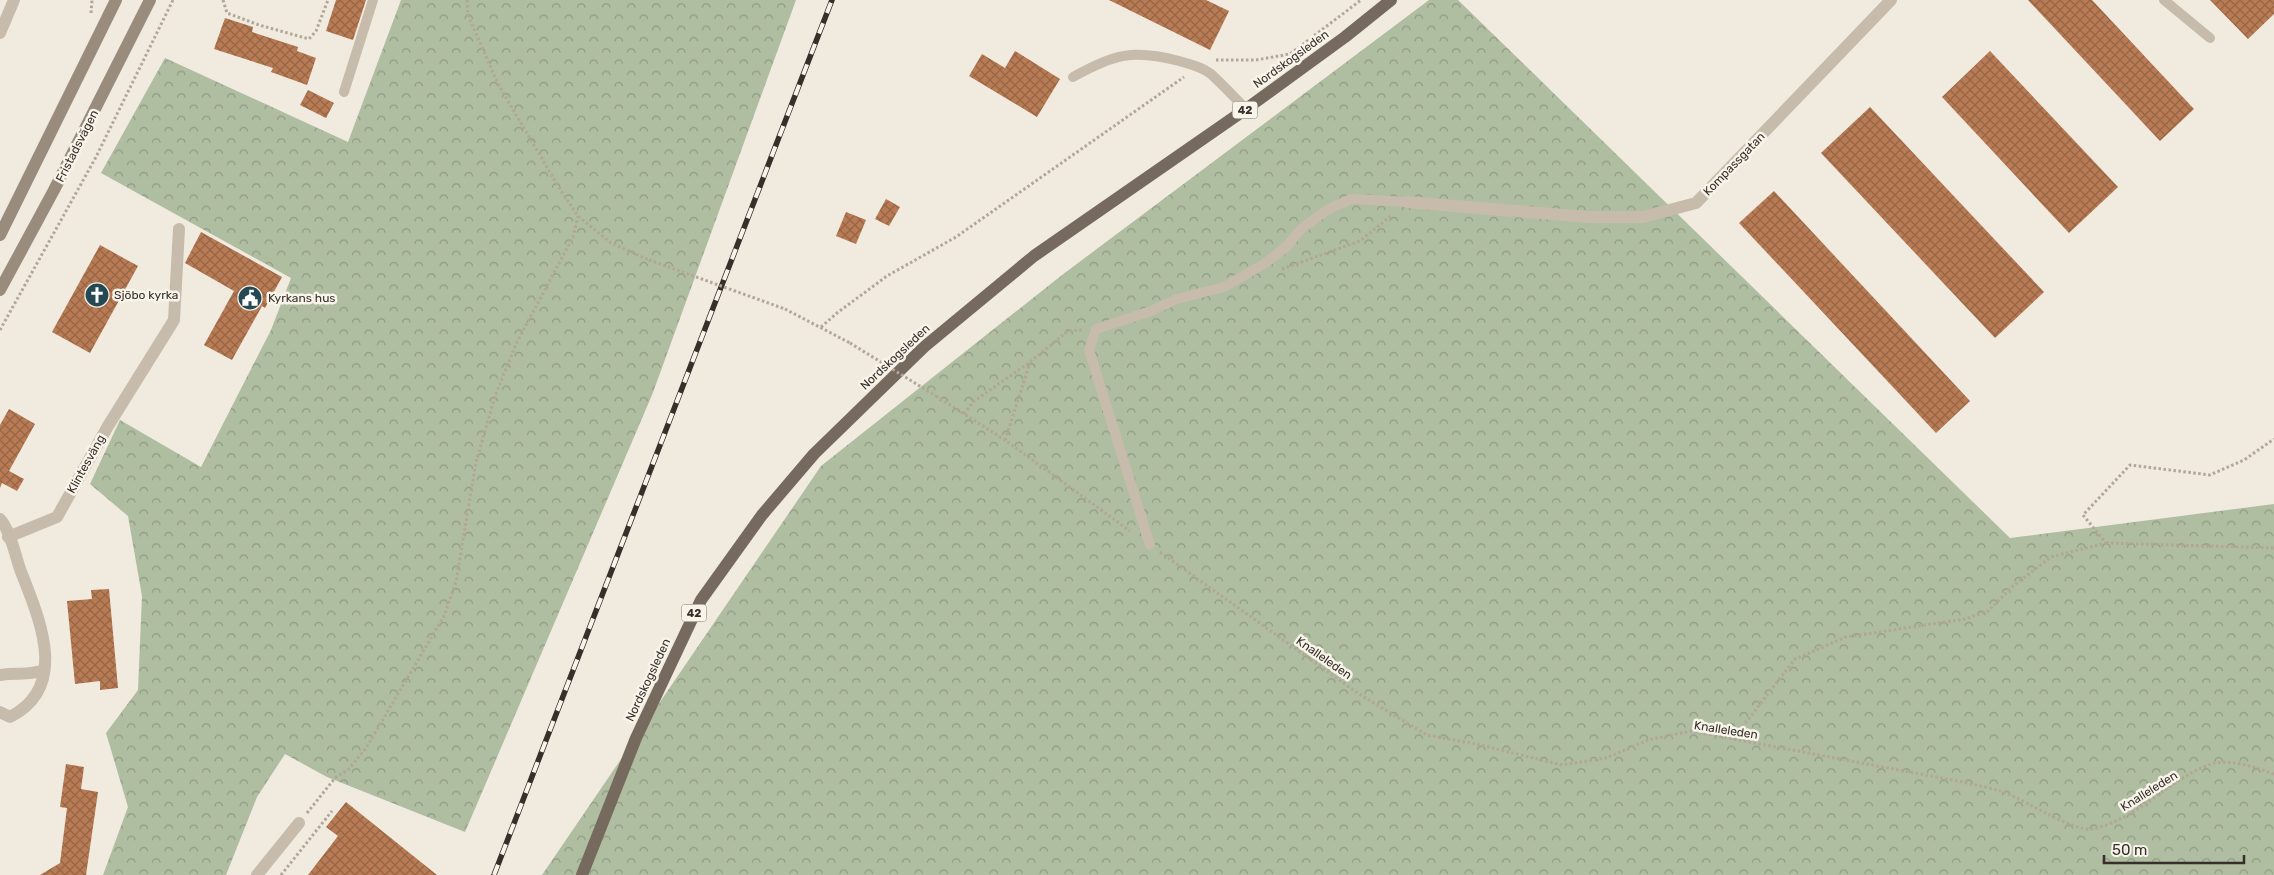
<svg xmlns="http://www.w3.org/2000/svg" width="2274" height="875" viewBox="0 0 2274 875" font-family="Rubik,sans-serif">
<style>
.forest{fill:url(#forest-crowns)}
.building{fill:url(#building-cross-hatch)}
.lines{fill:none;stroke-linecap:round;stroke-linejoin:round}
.path{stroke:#b2a696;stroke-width:3;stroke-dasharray:2.5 2.5;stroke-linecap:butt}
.lane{stroke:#c7bcac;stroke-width:10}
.street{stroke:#c7bcac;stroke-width:12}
.secondary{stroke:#9a8c7d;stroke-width:12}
.primary{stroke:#76695d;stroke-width:12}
.rail-casing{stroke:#362f2a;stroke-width:5.5}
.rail{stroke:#f8f4ea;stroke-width:4;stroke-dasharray:11;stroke-linecap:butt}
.path-bridge{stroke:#b2a696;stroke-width:3;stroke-dasharray:2.5 2.5;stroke-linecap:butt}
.labels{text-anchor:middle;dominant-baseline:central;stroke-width:5;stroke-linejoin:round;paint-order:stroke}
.shield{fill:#f8f4ea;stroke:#706a64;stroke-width:1}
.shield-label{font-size:11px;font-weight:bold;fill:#362f2a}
.street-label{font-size:12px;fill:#362f2a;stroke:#f8f4ea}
.poi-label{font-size:12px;fill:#362f2a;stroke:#f8f4ea;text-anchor:start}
</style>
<defs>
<pattern id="forest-crowns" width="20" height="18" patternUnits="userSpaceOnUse" patternTransform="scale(1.25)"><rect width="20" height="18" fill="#afbda0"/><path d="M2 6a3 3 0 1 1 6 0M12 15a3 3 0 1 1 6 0" fill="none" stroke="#8f9a83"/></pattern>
<pattern id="building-cross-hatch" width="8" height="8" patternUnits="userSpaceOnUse" patternTransform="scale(1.25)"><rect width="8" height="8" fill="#b87b54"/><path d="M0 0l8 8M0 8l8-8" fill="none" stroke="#966546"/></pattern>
</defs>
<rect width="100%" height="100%" fill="#f0eadf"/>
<g class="forest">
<path d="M401 0H796L652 395 465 832 327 777 285 754 257 797 226 875H103L128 807 106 733 138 690 142 596 128 516 90 484 120 420 201 467 271 330 291 278 101 173 165 58 348 142Z"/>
<path d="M1429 0H1458L2010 538 2274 504V875H542L821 466 1062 275Z"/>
</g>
<g class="building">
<path d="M336 0H366L353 40 326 31Z"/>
<path d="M1109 0H1206L1229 11 1210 50Z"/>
<path d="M2028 0H2092L2194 109 2160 141Z"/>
<path d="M2210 0H2274V14L2248 39Z"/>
<path d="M225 18 253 27 252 32 298 47 297 51 316 58 307 85 271 72 273 68 214 49Z"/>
<path d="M1015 51 1060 79 1037 117 969 76 982 54 1005 68Z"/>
<path d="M1990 51 2118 187 2069 233 1942 97Z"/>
<path d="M308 90 334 103 326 118 300 105Z"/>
<path d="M1870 107 2044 292 1995 338 1821 153Z"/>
<path d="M1774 191 1970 401 1936 433 1739 223Z"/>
<path d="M886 199 900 207 889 226 875 219Z"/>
<path d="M846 212 866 220 856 244 836 236Z"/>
<path d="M201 232 282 277 265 308 262 306 232 360 204 345 234 291 185 263Z"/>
<path d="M100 245 138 266 90 353 52 332Z"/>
<path d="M9 409 35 424 9 471 24 479 17 491 2 483 0 488V425Z"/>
<path d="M109 589 118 688 100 690V681L75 684 67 601 92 599 91 590Z"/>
<path d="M66 764 84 767 81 789 98 792 86 875H40L60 863 67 808 60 807Z"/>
<path d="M346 802 437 875H308L338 836 326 827Z"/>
</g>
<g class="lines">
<g class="path">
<path d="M223 0 227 13 259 25 309 39 316 31 328 0"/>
<path d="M467 0 468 15 498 84 561 191 578 216 611 243 649 260"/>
<path d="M91 13 92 0"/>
<path d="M1216 60H1256L1290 54 1361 0"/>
<path d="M1282 269 1360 241 1392 215"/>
<path d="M785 309 850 343"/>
<path d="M821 327 837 313 887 276 956 237 1184 77"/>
<path d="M0 330 96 157 173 0"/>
<path d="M936 396 1005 440 1130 531"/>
<path d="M964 414 973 402 1030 362 1068 331 1082 330"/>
<path d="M1005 440 1030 363"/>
<path d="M2106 543 2274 548"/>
<path d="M1160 552 1359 694 1427 735 1480 745 1562 765 1606 758 1648 740 1691 731 1963 782C1978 786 1994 788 2008 794 2026 801 2073 831 2091 829 2137 821 2168 779 2211 764 2229 758 2257 768 2274 774"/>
<path d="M1733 739 1795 659 1846 637 1965 619 1988 611 2013 586 2051 557 2106 543 2083 515 2130 465 2210 475 2244 460 2274 439"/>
<path d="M307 813 335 778 349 769 366 748 444 616 456 582 476 462 495 396 516 344 573 237 578 216"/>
<path d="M281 875 332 811"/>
</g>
<g class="lane">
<path d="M2164 0 2210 38"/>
<path d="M1073 77C1114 54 1133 49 1179 61 1190 64 1202 67 1211 74 1223 85 1235 98 1246 109"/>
<path d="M344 92 373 0"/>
<path d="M1150 545 1089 350 1096 329 1151 311 1177 299 1224 287 1264 264 1287 246 1301 229 1327 210 1351 199 1407 202"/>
</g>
<g class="street">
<path d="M0 33 14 0"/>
<path d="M1407 202 1588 217H1643L1696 203 1891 0"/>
<path d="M0 519C10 530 15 554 20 569 38 616 71 686 10 717L0 712"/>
<path d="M8 537 57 517 108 426 174 320 179 229"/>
<path d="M0 675C16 672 29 676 44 670"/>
<path d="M257 875 299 823"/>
</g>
<g class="secondary">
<path d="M0 235 116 0"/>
<path d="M0 290 54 190 150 0"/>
</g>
<path class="primary" d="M582 875 636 738 701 600 762 515 814 454 924 347 1034 256 1246 109 1345 37 1391 0"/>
<defs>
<path id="rail" d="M494 875 832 0"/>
</defs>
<use href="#rail" class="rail-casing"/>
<use href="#rail" class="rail"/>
<g class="path-bridge">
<path d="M649 260 785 309"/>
<path d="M850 343 936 396"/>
</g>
</g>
<defs>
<symbol id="church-disc" viewBox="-11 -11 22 22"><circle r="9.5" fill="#244952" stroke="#f8f4ea"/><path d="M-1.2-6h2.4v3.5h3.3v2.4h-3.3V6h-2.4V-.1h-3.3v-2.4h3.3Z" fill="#fff"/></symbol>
<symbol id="civic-disc" viewBox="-11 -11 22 22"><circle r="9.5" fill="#244952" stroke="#f8f4ea"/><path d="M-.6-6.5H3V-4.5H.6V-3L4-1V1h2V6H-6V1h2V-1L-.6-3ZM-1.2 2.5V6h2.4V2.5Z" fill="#fff"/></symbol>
</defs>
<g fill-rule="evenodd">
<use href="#church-disc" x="83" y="281" width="28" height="28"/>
<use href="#civic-disc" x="236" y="284" width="28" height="28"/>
</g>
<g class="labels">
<g class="shield">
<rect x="1232.5" y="101.5" width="25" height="17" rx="4"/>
<rect x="681.5" y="604.5" width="25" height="17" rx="4"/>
</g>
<g class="shield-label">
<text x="1245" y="110">42</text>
<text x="694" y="613">42</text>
</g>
<g class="street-label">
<text transform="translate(1291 59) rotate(-36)">Nordskogsleden</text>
<text transform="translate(77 146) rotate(-63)">Fristadsvägen</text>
<text transform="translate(1734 164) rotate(-46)">Kompassgatan</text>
<text transform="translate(895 357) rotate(-43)">Nordskogsleden</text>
<text transform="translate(86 464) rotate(-61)">Klintesväng</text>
<text transform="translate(1324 658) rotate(35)">Knalleleden</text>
<text transform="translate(648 680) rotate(-65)">Nordskogsleden</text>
<text transform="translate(1726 730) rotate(9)">Knalleleden</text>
<text transform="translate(2149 791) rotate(-32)">Knalleleden</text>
</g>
<g class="poi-label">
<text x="114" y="295">Sjöbo kyrka</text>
<text x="268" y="298">Kyrkans hus</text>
</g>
</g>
<path d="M2104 855v8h140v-8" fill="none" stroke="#362f2a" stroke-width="2.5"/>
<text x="2112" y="855" font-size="15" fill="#362f2a" stroke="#f8f4ea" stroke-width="4" paint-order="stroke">50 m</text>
</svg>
